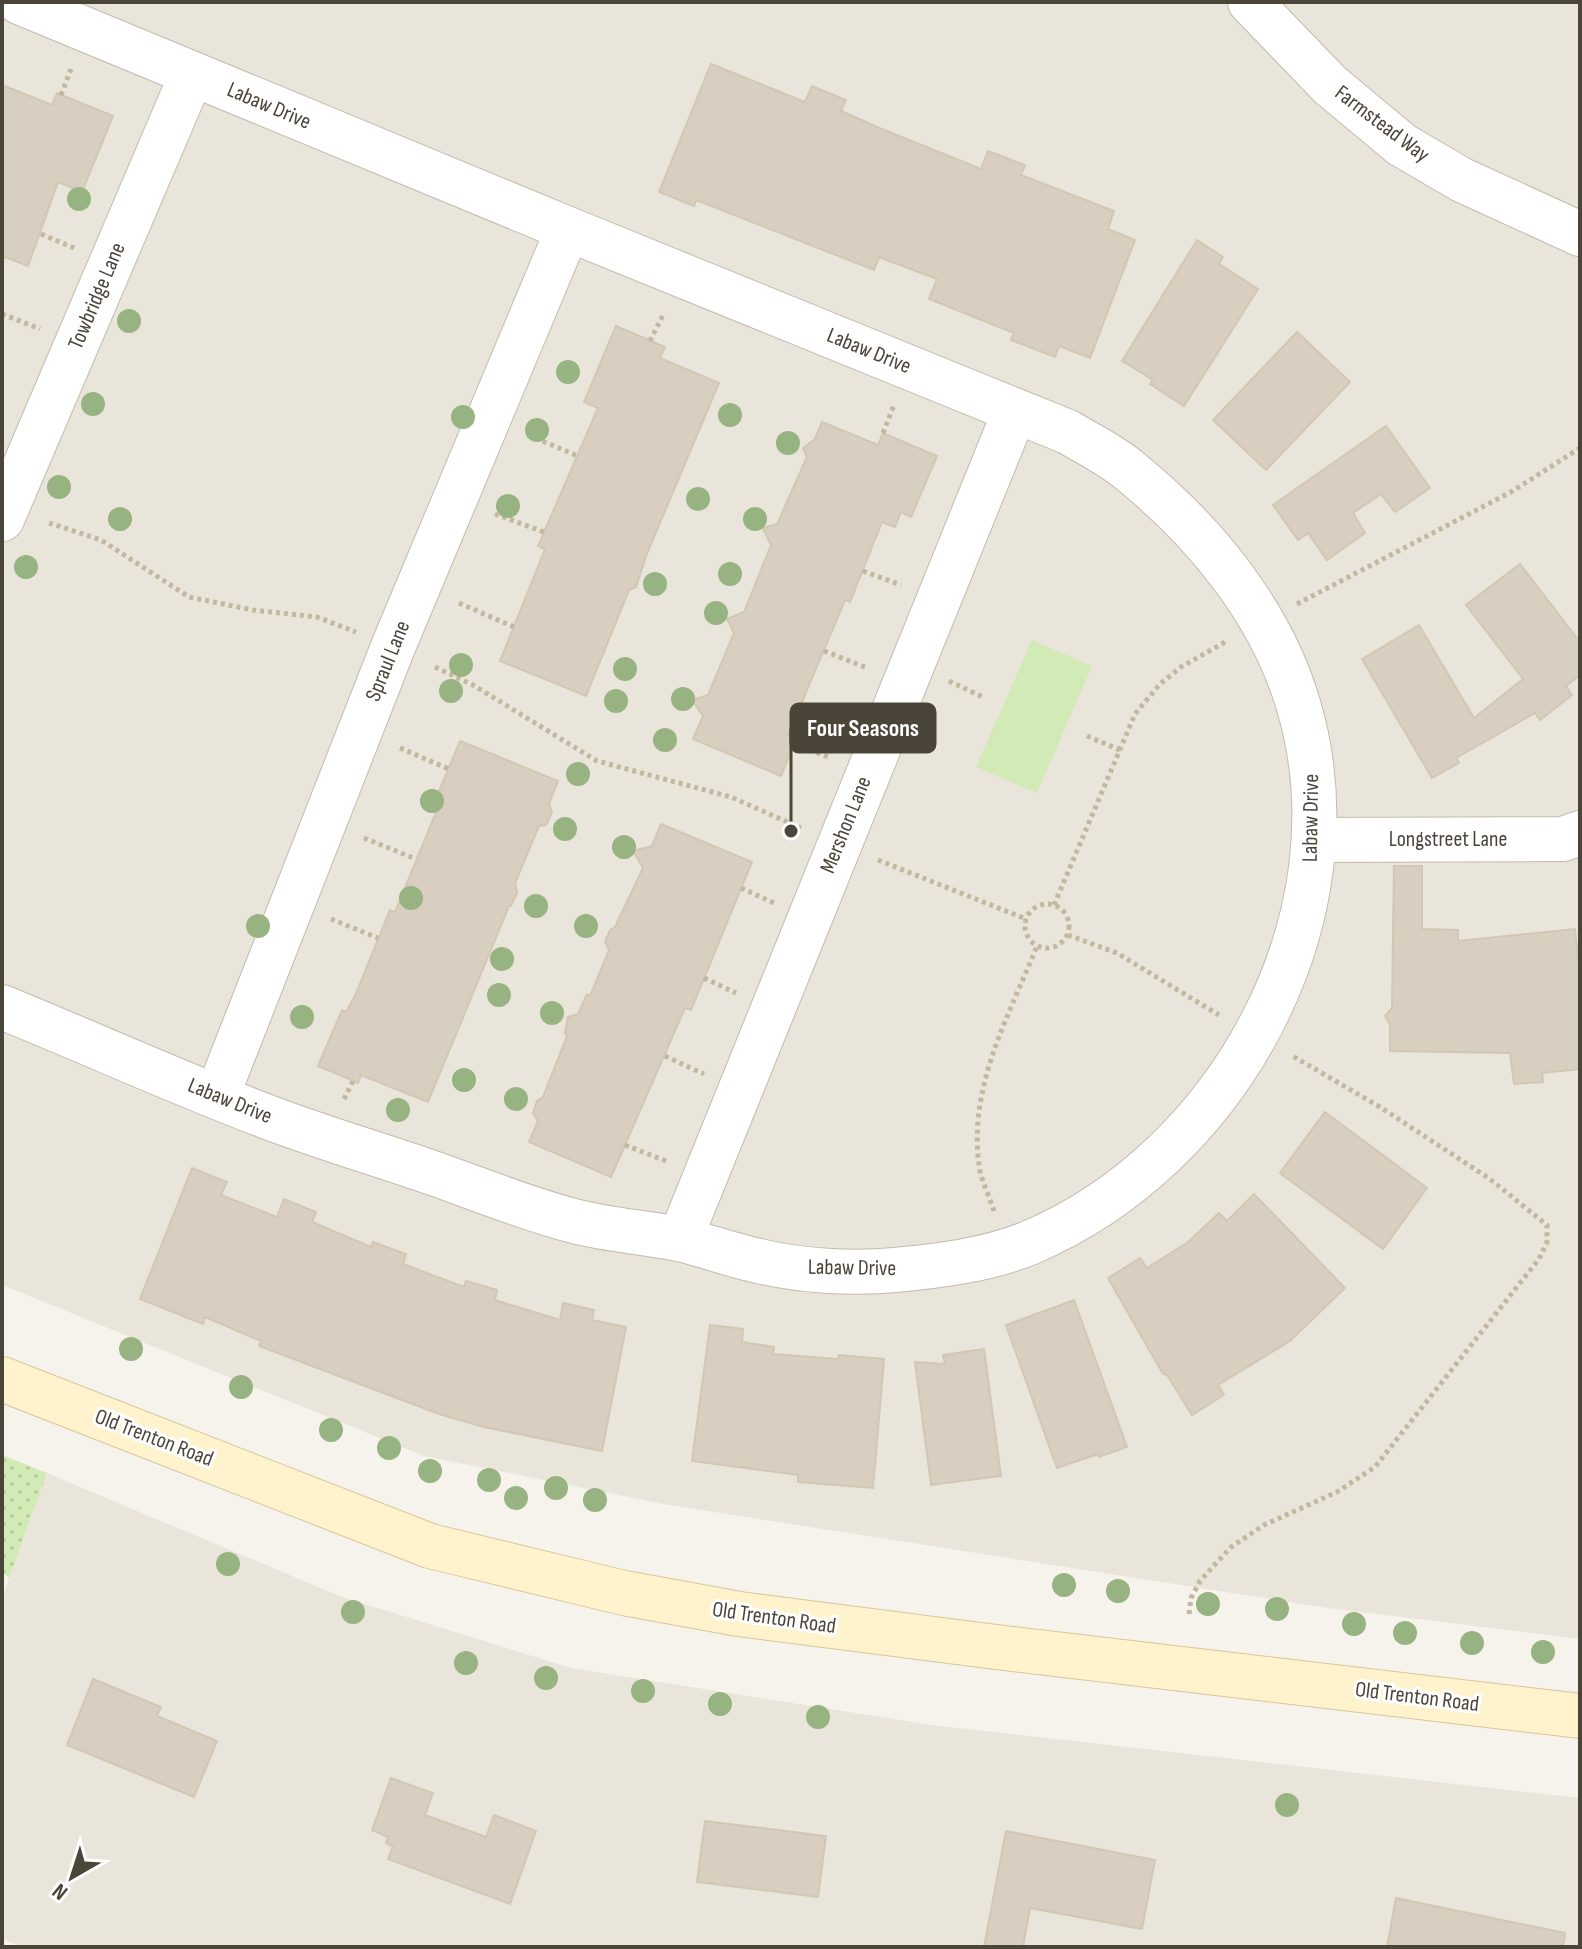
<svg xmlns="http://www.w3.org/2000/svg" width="1582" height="1949" viewBox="0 0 1582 1949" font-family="'Sofia Sans Condensed',sans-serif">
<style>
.residential{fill:#eae5da}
.grass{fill:url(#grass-dots)}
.pitch{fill:#d2eab5}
.building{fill:#d8cfc1;stroke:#d3c7b4;stroke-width:2}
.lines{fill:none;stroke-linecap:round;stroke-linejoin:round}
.street-casing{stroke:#c2bbae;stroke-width:46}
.secondary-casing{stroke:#d6c79b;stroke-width:46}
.path{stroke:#c4b79f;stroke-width:5;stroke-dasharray:4 4;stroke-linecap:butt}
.street{stroke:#fff;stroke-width:44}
.secondary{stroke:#fff3cd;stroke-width:44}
.tree{fill:#97b381}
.labels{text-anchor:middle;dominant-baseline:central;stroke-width:6;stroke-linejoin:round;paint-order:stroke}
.street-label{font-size:22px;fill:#4b4439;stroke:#fff}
.leader{fill:none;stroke:#4b4439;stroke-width:3}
.callout-dot{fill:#4b4439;stroke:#fff;stroke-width:3}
.callout{fill:#4b4439;stroke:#4b4439;stroke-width:3}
.callout-label{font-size:24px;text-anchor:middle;font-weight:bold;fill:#fff}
</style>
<defs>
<pattern id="grass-dots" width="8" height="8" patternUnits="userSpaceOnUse" patternTransform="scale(2)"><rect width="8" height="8" fill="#d2eab5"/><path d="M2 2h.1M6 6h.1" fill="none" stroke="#b6ca9c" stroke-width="1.8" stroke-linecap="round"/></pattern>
</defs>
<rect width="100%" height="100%" fill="#f6f3ec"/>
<g class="residential">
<path d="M2 2H1580V1639L1328 1608 663 1504 424 1456 2 1285Z"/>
<path d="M47 1473 342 1597 571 1668 932 1725 1580 1798V1947H22L2 1939V1599Z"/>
</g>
<path class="grass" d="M2 1455 47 1473 9 1579 2 1570Z"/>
<path class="pitch" d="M1032 640 1092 666 1037 793 976 767Z"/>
<g class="building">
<path d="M711 64 805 102 812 86 846 100 841 111 884 130 981 169 988 151 1025 165 1021 175 1114 211 1108 229 1135 240 1090 358 1059 346 1055 357 1011 340 1014 333 929 299 937 279 879 257 874 270 696 200 694 206 659 192Z"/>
<path d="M2 85 52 105 57 93 113 116 82 192 58 182 28 266 2 256Z"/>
<path d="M1197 240 1223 257 1219 264 1258 289 1184 406 1150 384 1153 380 1122 361Z"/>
<path d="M616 326 665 347 660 358 719 383 646 556 636 587 629 590 586 696 500 661 545 549 538 546 598 408 584 402Z"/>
<path d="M1297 332 1350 382 1266 470 1213 420Z"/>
<path d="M822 422 878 445 883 433 937 456 911 517 901 512 895 527 882 522 850 602 845 600 788 735 796 739 781 776 693 739 703 716 692 700 708 695 734 633 727 619 744 612 771 545 763 528 777 524 807 457 803 448 815 439Z"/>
<path d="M1386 426 1430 488 1395 512 1381 494 1353 513 1365 533 1327 560 1308 533 1298 540 1273 505Z"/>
<path d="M1520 564 1580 642V675L1566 686 1572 695 1540 720 1535 713 1456 758 1459 763 1432 778 1362 659 1419 625 1474 718 1523 679 1466 605Z"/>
<path d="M460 741 558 781 549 803 552 813 546 825 539 826 515 883 517 893 511 906H509L428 1102 361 1075 358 1083 318 1066 342 1010 346 1012 355 996 390 910 395 912 437 810 432 808Z"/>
<path d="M661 824 752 862 691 1010 685 1008 611 1177 529 1142 538 1121 533 1113 537 1101 543 1097 567 1036 565 1033 568 1017 578 1014 587 994 590 996 609 950 605 942 610 930 615 927 643 868 633 851 652 846Z"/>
<path d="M1394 866H1422V929L1458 930V941L1575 929 1580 974V1069L1542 1073 1543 1082 1514 1084 1510 1053 1390 1051V1024L1385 1016 1392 1008Z"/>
<path d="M1325 1112 1427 1188 1383 1249 1280 1173Z"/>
<path d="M192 1168 227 1182 221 1195 277 1217 284 1199 316 1212 312 1222 371 1247 373 1242 406 1254 403 1264 464 1287 466 1281 497 1290 495 1300 560 1320 563 1303 594 1310 592 1320 626 1327 602 1451 484 1427 439 1414 259 1346 261 1341 205 1317 203 1324 140 1299Z"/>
<path d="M1254 1194 1345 1288 1290 1341 1218 1385 1224 1395 1192 1415 1167 1375 1163 1374 1108 1278 1140 1258 1147 1268 1188 1242 1219 1213 1227 1221Z"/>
<path d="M1074 1300 1127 1447 1099 1457 1098 1454 1057 1468 1006 1325Z"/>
<path d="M710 1325 743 1329 742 1342 774 1347 773 1354 838 1359 839 1355 884 1359 873 1488 798 1482V1475L692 1461Z"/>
<path d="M984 1349 1001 1476 931 1485 915 1362 945 1364 943 1355Z"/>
<path d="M93 1679 161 1707 157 1716 217 1741 194 1797 67 1745Z"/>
<path d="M391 1778 433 1793 425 1815 486 1837 494 1815 536 1831 510 1904 388 1859 393 1846 386 1843 388 1837 372 1830Z"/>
<path d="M705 1821 826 1836 818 1897 697 1882Z"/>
<path d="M1006 1831 1155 1860 1142 1929 1030 1908 1023 1947H984Z"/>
<path d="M1396 1898 1565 1933 1563 1947H1387Z"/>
</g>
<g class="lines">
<defs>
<g id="street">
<path d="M1250 2 1330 85 1402 145 1462 180 1580 234"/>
<path d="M2 519 192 74"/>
<path d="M1314 840 1563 839 1580 833"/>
<path d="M2 1007C90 1043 176 1082 265 1116 317 1136 371 1152 424 1170 474 1187 523 1208 574 1221 608 1230 643 1232 678 1239 705 1245 731 1255 759 1261 801 1271 852 1274 895 1270 939 1266 987 1260 1029 1243 1228 1159 1361 919 1299 707 1272 613 1205 532 1130 471 1111 455 1088 444 1068 432L568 229 19 2"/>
<path d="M217 1096 393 647 568 229"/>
<path d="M680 1239 1015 411"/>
</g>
<path id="secondary" d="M2 1379 430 1546 624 1593 739 1614 996 1647 1580 1716"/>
</defs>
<use href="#street" class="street-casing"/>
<use href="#secondary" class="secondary-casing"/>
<g class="path">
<path d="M61 95 71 69"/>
<path d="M41 234 74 248"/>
<path d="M2 314 40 329"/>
<path d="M650 341 664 313"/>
<path d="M883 433 894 405"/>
<path d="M528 435 578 456"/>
<path d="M495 514 544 532"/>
<path d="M49 523 101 540 189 597 253 610 317 617 356 632"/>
<path d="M863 571 901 585"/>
<path d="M459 603 514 627"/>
<path d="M1297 604 1511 492 1580 448"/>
<path d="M824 651 867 668"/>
<path d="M435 667 473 685 597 761 731 797 801 828"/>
<path d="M949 681 985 698"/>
<path d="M1087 736 1120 750"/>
<path d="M794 744 831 758"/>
<path d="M400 748 449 769"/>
<path d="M364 838 416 859"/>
<path d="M878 860 1026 919"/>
<path d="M741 888 774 903"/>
<circle cx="1047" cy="926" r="22"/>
<path d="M1054 905 1135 714 1160 684 1181 667 1227 641"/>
<path d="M331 919 378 938"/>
<path d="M1068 935 1117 953 1219 1015"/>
<path d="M704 978 736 993"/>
<path d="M665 1056 704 1074"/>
<path d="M344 1099 353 1081"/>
<path d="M625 1145 666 1161"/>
<path d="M994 1211C990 1198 983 1184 980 1171 966 1091 1008 1018 1037 946"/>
<path d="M1189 1614 1191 1598 1200 1581 1231 1547 1264 1525 1337 1492 1375 1467 1539 1259 1547 1242V1225L1490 1179 1380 1107 1291 1055"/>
</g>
<use href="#street" class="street"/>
<use href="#secondary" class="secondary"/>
</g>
<g class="tree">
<circle cx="79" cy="199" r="12"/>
<circle cx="129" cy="321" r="12"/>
<circle cx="568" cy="372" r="12"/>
<circle cx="93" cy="404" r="12"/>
<circle cx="730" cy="415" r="12"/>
<circle cx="463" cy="417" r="12"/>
<circle cx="537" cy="430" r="12"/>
<circle cx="788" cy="443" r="12"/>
<circle cx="59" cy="487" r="12"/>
<circle cx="698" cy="499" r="12"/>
<circle cx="508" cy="506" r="12"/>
<circle cx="120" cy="519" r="12"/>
<circle cx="755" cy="519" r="12"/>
<circle cx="26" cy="567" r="12"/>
<circle cx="730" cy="574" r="12"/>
<circle cx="655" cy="584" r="12"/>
<circle cx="716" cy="613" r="12"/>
<circle cx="461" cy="665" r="12"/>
<circle cx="625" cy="669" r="12"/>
<circle cx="451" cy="691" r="12"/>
<circle cx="683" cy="699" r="12"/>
<circle cx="616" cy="701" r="12"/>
<circle cx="665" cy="740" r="12"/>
<circle cx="578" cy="774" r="12"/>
<circle cx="432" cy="801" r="12"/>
<circle cx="565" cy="829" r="12"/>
<circle cx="624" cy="847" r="12"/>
<circle cx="411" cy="898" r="12"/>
<circle cx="536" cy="906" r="12"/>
<circle cx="258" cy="926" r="12"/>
<circle cx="586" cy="926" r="12"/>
<circle cx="502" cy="959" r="12"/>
<circle cx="499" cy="995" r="12"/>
<circle cx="552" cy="1013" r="12"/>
<circle cx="302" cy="1017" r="12"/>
<circle cx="464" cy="1080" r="12"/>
<circle cx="516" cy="1099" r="12"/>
<circle cx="398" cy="1110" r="12"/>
<circle cx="131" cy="1349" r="12"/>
<circle cx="241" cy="1387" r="12"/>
<circle cx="331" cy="1430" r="12"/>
<circle cx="389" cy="1448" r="12"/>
<circle cx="430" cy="1471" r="12"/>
<circle cx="489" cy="1480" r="12"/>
<circle cx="556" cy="1488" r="12"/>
<circle cx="516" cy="1498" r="12"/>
<circle cx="595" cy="1500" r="12"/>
<circle cx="228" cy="1564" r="12"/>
<circle cx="1064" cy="1585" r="12"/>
<circle cx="1118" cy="1591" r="12"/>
<circle cx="1208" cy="1604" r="12"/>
<circle cx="1277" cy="1609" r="12"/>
<circle cx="353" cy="1612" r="12"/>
<circle cx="1354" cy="1624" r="12"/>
<circle cx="1405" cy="1633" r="12"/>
<circle cx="1472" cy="1643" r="12"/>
<circle cx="1543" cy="1652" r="12"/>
<circle cx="466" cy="1663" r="12"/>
<circle cx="546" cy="1678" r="12"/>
<circle cx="643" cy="1691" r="12"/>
<circle cx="720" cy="1704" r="12"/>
<circle cx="818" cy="1717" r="12"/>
<circle cx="1287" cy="1805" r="12"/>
</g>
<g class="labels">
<g class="street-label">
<text transform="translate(269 106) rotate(23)">Labaw Drive</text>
<text transform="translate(1382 124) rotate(37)">Farmstead Way</text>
<text transform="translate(97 296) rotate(-67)">Towbridge Lane</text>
<text transform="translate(869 351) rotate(22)">Labaw Drive</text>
<text transform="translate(388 661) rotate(-68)">Spraul Lane</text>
<text transform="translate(1311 818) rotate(-89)">Labaw Drive</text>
<text transform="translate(846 825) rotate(-68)">Mershon Lane</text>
<text x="1448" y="839">Longstreet Lane</text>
<text transform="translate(230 1101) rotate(22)">Labaw Drive</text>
<text transform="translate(852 1268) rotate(1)">Labaw Drive</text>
<text transform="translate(154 1438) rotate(21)">Old Trenton Road</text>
<text transform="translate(774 1618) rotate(8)">Old Trenton Road</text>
<text transform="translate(1417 1697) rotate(7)">Old Trenton Road</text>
</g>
</g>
<path class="leader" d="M791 831L791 728"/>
<circle class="callout-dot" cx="791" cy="831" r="8"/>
<rect class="callout" x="791" y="704" width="144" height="48" rx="8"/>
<g class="callout-label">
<text x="863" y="736">Four Seasons</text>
</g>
<rect width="1582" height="1949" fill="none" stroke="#4b4439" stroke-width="8"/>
<g transform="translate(72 1877) rotate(219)" stroke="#ffffff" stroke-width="6" paint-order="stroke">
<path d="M0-6L14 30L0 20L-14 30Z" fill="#4b4439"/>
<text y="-12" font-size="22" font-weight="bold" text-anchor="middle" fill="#4b4439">N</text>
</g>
</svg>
